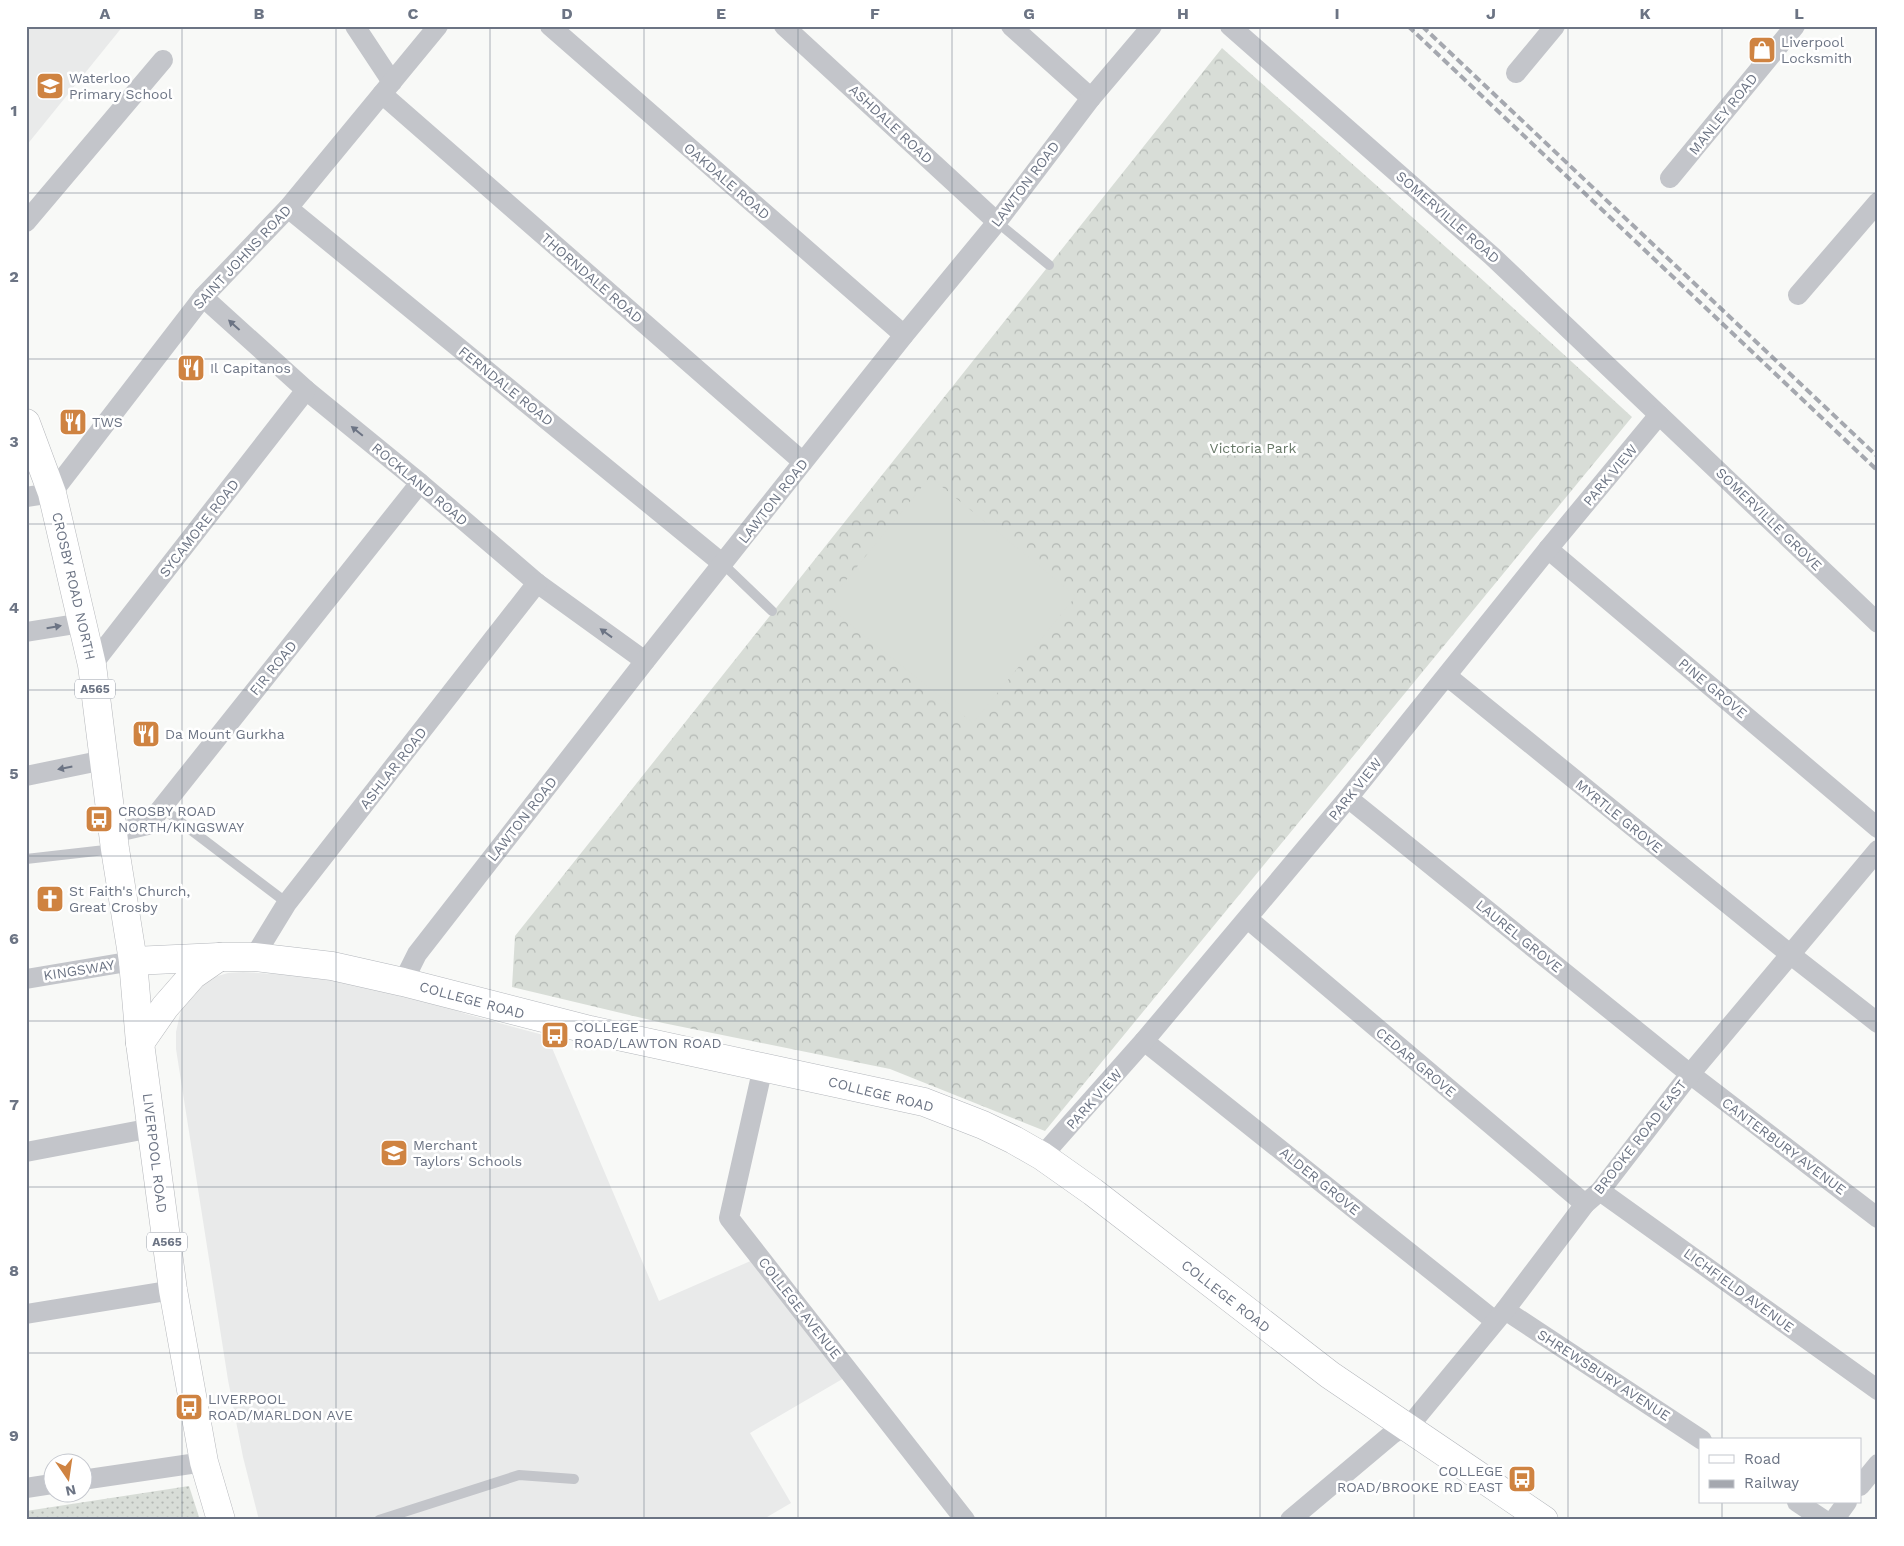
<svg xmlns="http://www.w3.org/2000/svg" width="1904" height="1546" viewBox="0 0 1904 1546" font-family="'Work Sans',sans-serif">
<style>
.built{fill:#e9eaea}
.grass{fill:url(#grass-dots)}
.forest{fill:url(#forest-crowns)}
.garden{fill:#d8ddd7}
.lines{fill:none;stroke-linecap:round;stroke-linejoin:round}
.secondary-casing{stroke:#b4b7bc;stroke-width:29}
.highway-casing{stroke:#b5b7bb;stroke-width:29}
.lane{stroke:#c3c5ca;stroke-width:10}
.street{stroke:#c3c5ca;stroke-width:20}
.secondary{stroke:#fff;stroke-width:28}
.highway{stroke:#fff;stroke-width:28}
.rail{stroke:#a5a8af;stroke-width:4;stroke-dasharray:8 4;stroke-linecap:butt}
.oneway{fill:#6c7484}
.grid{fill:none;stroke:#6c7484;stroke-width:1;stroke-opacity:0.55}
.labels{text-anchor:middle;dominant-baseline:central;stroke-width:5;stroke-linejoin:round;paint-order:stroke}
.shield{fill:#fff;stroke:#989ea9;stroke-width:1}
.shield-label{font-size:12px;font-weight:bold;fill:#6c7484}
.poi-label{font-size:14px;fill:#6c7484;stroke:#fff;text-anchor:start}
.street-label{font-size:14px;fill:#6c7484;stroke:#fff}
.park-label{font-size:14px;fill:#676;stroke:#fff}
.neatline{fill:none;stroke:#6c7484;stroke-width:2}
.grid-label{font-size:16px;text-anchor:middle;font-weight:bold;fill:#6c7484}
</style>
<defs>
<pattern id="grass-dots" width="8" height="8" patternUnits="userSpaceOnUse" patternTransform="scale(1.25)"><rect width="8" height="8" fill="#d8ddd7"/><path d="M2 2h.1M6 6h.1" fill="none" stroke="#b3b8b4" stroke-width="1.8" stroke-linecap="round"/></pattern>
<pattern id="forest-crowns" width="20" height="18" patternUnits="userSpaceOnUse" patternTransform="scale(1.25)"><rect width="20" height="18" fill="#d8ddd7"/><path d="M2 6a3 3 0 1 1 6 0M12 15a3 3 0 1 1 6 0" fill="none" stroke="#b3b8b4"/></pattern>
</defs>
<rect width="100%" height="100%" fill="#f8f9f7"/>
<g class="built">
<path d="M26 26H123L26 146Z"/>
<path d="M243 972 327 977 433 1002 466 1014 547 1036 659 1301 762 1256 851 1374 750 1433 791 1503 762 1520H259L243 1457 228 1380 176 1049V1032L182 1005 198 988 211 978 228 973Z"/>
</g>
<path class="grass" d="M189 1486 200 1520H26V1511Z"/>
<path class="forest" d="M1222 48 1475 273 1632 417 1045 1131 890 1069 663 1023 512 987 515 936Z"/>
<path class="garden" d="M930 477 1076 596 973 723 826 605Z"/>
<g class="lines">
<defs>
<path id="secondary" d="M133 961 219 957H254L332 966 403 982 590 1030 924 1102 983 1125 1014 1140 1042 1156 1093 1192 1330 1375 1544 1520"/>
<g id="highway">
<path d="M26 423 52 493 92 665 115 849 133 961 140 1043 173 1290 204 1462 221 1520"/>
<path d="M140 1043 165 1007 193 975 219 957"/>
</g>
</defs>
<use href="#secondary" class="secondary-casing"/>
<use href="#highway" class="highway-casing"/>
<g class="lane">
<path d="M997 222 1049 265"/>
<path d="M723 564 772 611"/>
<path d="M162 808 287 903"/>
<path d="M26 859 114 849"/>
<path d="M379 1520 519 1475 574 1479"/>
</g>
<g class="street">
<path d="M355 26 392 82"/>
<path d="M550 26 904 335"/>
<path d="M784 26 997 222"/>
<path d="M1011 26 1091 98"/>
<path d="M1230 26 1492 256 1878 623"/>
<path d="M1516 73 1555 26"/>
<path d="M382 94 803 462"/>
<path d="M1670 178 1795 26"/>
<path d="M288 208 723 564"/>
<path d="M26 222 163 60"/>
<path d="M1798 295 1878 202"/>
<path d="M203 297 306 390 420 483 537 583 645 661"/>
<path d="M26 497 52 493 203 297 288 208 438 26"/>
<path d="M1548 549 1878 828"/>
<path d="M26 632 82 623"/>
<path d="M92 665 306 390"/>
<path d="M1447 676 1791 955 1878 1023"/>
<path d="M26 776 104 760"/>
<path d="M1348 798 1690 1074 1878 1218"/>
<path d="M113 833 148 825 420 483"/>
<path d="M1248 919 1585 1204"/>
<path d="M254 957 287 903 537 583"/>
<path d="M26 979 133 961"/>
<path d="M403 982 417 954 645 661 904 335 997 222 1091 98 1152 26"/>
<path d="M1144 1041 1495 1321"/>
<path d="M763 1067 729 1218 965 1520"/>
<path d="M26 1152 152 1128"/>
<path d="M1042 1156 1144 1041 1348 798 1548 549 1659 415"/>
<path d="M1600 1191 1878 1390"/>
<path d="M1505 1310 1702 1440"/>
<path d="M26 1314 173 1290"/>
<path d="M82 1480 204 1462"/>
<path d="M1860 1486 1878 1464"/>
<path d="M26 1488 52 1484"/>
<path d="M1797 1502 1824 1520"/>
<path d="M1290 1520 1391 1435 1415 1419 1505 1310 1585 1204 1600 1191 1690 1074 1878 850"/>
<path d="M1834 1520 1847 1502"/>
</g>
<use href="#secondary" class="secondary"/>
<use href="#highway" class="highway"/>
<g class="rail">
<path d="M1408 26 1878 471"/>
<path d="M1422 26 1878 457"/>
</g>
</g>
<defs><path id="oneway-solid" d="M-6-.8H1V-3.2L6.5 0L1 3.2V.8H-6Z" transform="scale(1.25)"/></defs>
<g class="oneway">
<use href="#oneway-solid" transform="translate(234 325) rotate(-138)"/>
<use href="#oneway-solid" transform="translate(357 431) rotate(-141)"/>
<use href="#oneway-solid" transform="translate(54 627) rotate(-10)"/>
<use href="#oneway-solid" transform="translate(606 633) rotate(-144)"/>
<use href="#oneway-solid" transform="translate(65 768) rotate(169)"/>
</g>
<path class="grid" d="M182 26V1520M336 26V1520M490 26V1520M644 26V1520M798 26V1520M952 26V1520M1106 26V1520M1260 26V1520M1414 26V1520M1568 26V1520M1722 26V1440M26 193H1878M26 359H1878M26 524H1878M26 690H1878M26 856H1878M26 1021H1878M26 1187H1878M26 1353H1878M1722 1502V1520"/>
<defs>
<symbol id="shop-square" viewBox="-11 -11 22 22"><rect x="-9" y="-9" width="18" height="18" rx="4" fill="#cf8341" stroke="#fff"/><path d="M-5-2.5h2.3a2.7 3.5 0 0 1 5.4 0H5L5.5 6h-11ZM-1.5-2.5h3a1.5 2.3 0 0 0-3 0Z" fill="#fff"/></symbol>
<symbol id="school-square" viewBox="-11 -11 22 22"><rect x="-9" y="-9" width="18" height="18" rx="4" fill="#cf8341" stroke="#fff"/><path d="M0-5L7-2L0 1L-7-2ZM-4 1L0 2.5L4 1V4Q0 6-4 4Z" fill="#fff"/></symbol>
<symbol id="restaurant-square" viewBox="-11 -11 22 22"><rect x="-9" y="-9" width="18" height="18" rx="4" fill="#cf8341" stroke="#fff"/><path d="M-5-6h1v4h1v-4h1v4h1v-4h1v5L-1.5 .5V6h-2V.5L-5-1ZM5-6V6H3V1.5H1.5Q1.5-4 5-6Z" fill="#fff"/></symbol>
<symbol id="bus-square" viewBox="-11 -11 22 22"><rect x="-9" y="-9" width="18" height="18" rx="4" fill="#cf8341" stroke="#fff"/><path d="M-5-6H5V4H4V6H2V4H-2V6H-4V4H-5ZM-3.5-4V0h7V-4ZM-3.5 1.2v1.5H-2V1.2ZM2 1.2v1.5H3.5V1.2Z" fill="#fff"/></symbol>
<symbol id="church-square" viewBox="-11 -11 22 22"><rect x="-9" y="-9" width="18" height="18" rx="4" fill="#cf8341" stroke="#fff"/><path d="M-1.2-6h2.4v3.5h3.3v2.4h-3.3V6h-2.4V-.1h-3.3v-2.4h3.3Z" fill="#fff"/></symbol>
</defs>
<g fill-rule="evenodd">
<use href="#shop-square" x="1746" y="34" width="32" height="32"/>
<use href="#school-square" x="34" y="70" width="32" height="32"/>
<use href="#restaurant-square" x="175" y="352" width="32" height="32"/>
<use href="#restaurant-square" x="57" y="406" width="32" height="32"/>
<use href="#restaurant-square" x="130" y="718" width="32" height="32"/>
<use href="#bus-square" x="83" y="803" width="32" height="32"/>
<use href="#church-square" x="34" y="883" width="32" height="32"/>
<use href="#bus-square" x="539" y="1019" width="32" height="32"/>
<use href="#school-square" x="378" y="1137" width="32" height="32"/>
<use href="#bus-square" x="173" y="1391" width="32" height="32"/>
<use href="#bus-square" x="1506" y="1463" width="32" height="32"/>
</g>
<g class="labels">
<g class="shield">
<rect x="75" y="679.5" width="40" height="19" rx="4"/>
<rect x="147" y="1232.5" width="40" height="19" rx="4"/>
</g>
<g class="shield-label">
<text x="95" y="689">A565</text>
<text x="167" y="1242">A565</text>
</g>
<g class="poi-label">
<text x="1781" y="42">Liverpool<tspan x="1781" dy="16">Locksmith</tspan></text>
<text x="69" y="78">Waterloo<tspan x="69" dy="16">Primary School</tspan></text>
<text x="210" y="368">Il Capitanos</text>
<text x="92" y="422">TWS</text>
<text x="165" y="734">Da Mount Gurkha</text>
<text x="118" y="811">CROSBY ROAD<tspan x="118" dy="16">NORTH/KINGSWAY</tspan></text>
<text x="69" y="891">St Faith's Church,<tspan x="69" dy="16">Great Crosby</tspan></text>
<text x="574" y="1027">COLLEGE<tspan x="574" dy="16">ROAD/LAWTON ROAD</tspan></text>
<text x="413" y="1145">Merchant<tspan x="413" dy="16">Taylors' Schools</tspan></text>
<text x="208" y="1399">LIVERPOOL<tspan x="208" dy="16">ROAD/MARLDON AVE</tspan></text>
<text x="1503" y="1471" text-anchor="end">COLLEGE<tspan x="1503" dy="16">ROAD/BROOKE RD EAST</tspan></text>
</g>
<g class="street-label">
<text transform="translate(1723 114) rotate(-51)">MANLEY ROAD</text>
<text transform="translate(891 124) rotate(43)">ASHDALE ROAD</text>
<text transform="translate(727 181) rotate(41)">OAKDALE ROAD</text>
<text transform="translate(1025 184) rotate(-53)">LAWTON ROAD</text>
<text transform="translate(1448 217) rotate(41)">SOMERVILLE ROAD</text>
<text transform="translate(242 257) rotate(-47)">SAINT JOHNS ROAD</text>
<text transform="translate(592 278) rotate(41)">THORNDALE ROAD</text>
<text transform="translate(506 386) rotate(39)">FERNDALE ROAD</text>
<text transform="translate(1610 475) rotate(-50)">PARK VIEW</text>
<text transform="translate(420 484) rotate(40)">ROCKLAND ROAD</text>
<text transform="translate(773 501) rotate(-52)">LAWTON ROAD</text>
<text transform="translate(1769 519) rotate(44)">SOMERVILLE GROVE</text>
<text transform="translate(199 528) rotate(-52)">SYCAMORE ROAD</text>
<text transform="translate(74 586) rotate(77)">CROSBY ROAD NORTH</text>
<text transform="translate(273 668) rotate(-51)">FIR ROAD</text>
<text transform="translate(1713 688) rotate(40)">PINE GROVE</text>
<text transform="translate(393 768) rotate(-52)">ASHLAR ROAD</text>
<text transform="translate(1355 789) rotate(-51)">PARK VIEW</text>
<text transform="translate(1619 816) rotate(39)">MYRTLE GROVE</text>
<text transform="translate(522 819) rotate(-52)">LAWTON ROAD</text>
<text transform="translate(1519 936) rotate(39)">LAUREL GROVE</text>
<text transform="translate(79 970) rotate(-9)">KINGSWAY</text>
<text transform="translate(472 1000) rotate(15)">COLLEGE ROAD</text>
<text transform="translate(1416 1062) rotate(40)">CEDAR GROVE</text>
<text transform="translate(881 1094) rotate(14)">COLLEGE ROAD</text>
<text transform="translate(1094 1099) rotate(-48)">PARK VIEW</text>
<text transform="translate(1640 1137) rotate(-52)">BROOKE ROAD EAST</text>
<text transform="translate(1784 1146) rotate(37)">CANTERBURY AVENUE</text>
<text transform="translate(155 1153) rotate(83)">LIVERPOOL ROAD</text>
<text transform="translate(1320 1181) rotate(39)">ALDER GROVE</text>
<text transform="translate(1739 1290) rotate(36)">LICHFIELD AVENUE</text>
<text transform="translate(1226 1296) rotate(38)">COLLEGE ROAD</text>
<text transform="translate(800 1308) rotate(52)">COLLEGE AVENUE</text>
<text transform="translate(1604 1375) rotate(33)">SHREWSBURY AVENUE</text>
</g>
<g class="park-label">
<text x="1253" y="448">Victoria Park</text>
</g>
</g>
<rect width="1904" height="1546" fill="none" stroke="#ffffff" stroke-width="55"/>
<rect x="1699" y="1438" width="162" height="65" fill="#ffffff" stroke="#c4c7ce"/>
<rect x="1709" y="1455" width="25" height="8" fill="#ffffff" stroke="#c4c7ce"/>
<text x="1744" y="1464" font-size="15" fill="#6c7484">Road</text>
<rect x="1709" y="1480" width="25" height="8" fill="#a5a8af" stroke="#c4c7ce"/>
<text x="1744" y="1488" font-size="15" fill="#6c7484">Railway</text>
<g transform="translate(68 1478) rotate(167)"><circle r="24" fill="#ffffff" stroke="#c4c7ce"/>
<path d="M0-4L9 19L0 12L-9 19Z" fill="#cf8341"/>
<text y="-8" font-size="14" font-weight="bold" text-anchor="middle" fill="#6c7484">N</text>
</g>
<rect x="28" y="28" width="1848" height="1490" class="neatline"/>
<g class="grid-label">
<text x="105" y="19">A</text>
<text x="259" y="19">B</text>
<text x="413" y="19">C</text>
<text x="567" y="19">D</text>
<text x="721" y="19">E</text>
<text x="875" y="19">F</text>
<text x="1029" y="19">G</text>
<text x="1183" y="19">H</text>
<text x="1337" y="19">I</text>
<text x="1491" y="19">J</text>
<text x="1645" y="19">K</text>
<text x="1799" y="19">L</text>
<text x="14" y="116">1</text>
<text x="14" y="282">2</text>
<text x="14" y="447">3</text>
<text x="14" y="613">4</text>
<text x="14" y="779">5</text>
<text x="14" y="944">6</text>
<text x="14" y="1110">7</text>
<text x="14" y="1276">8</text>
<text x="14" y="1441">9</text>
</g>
</svg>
